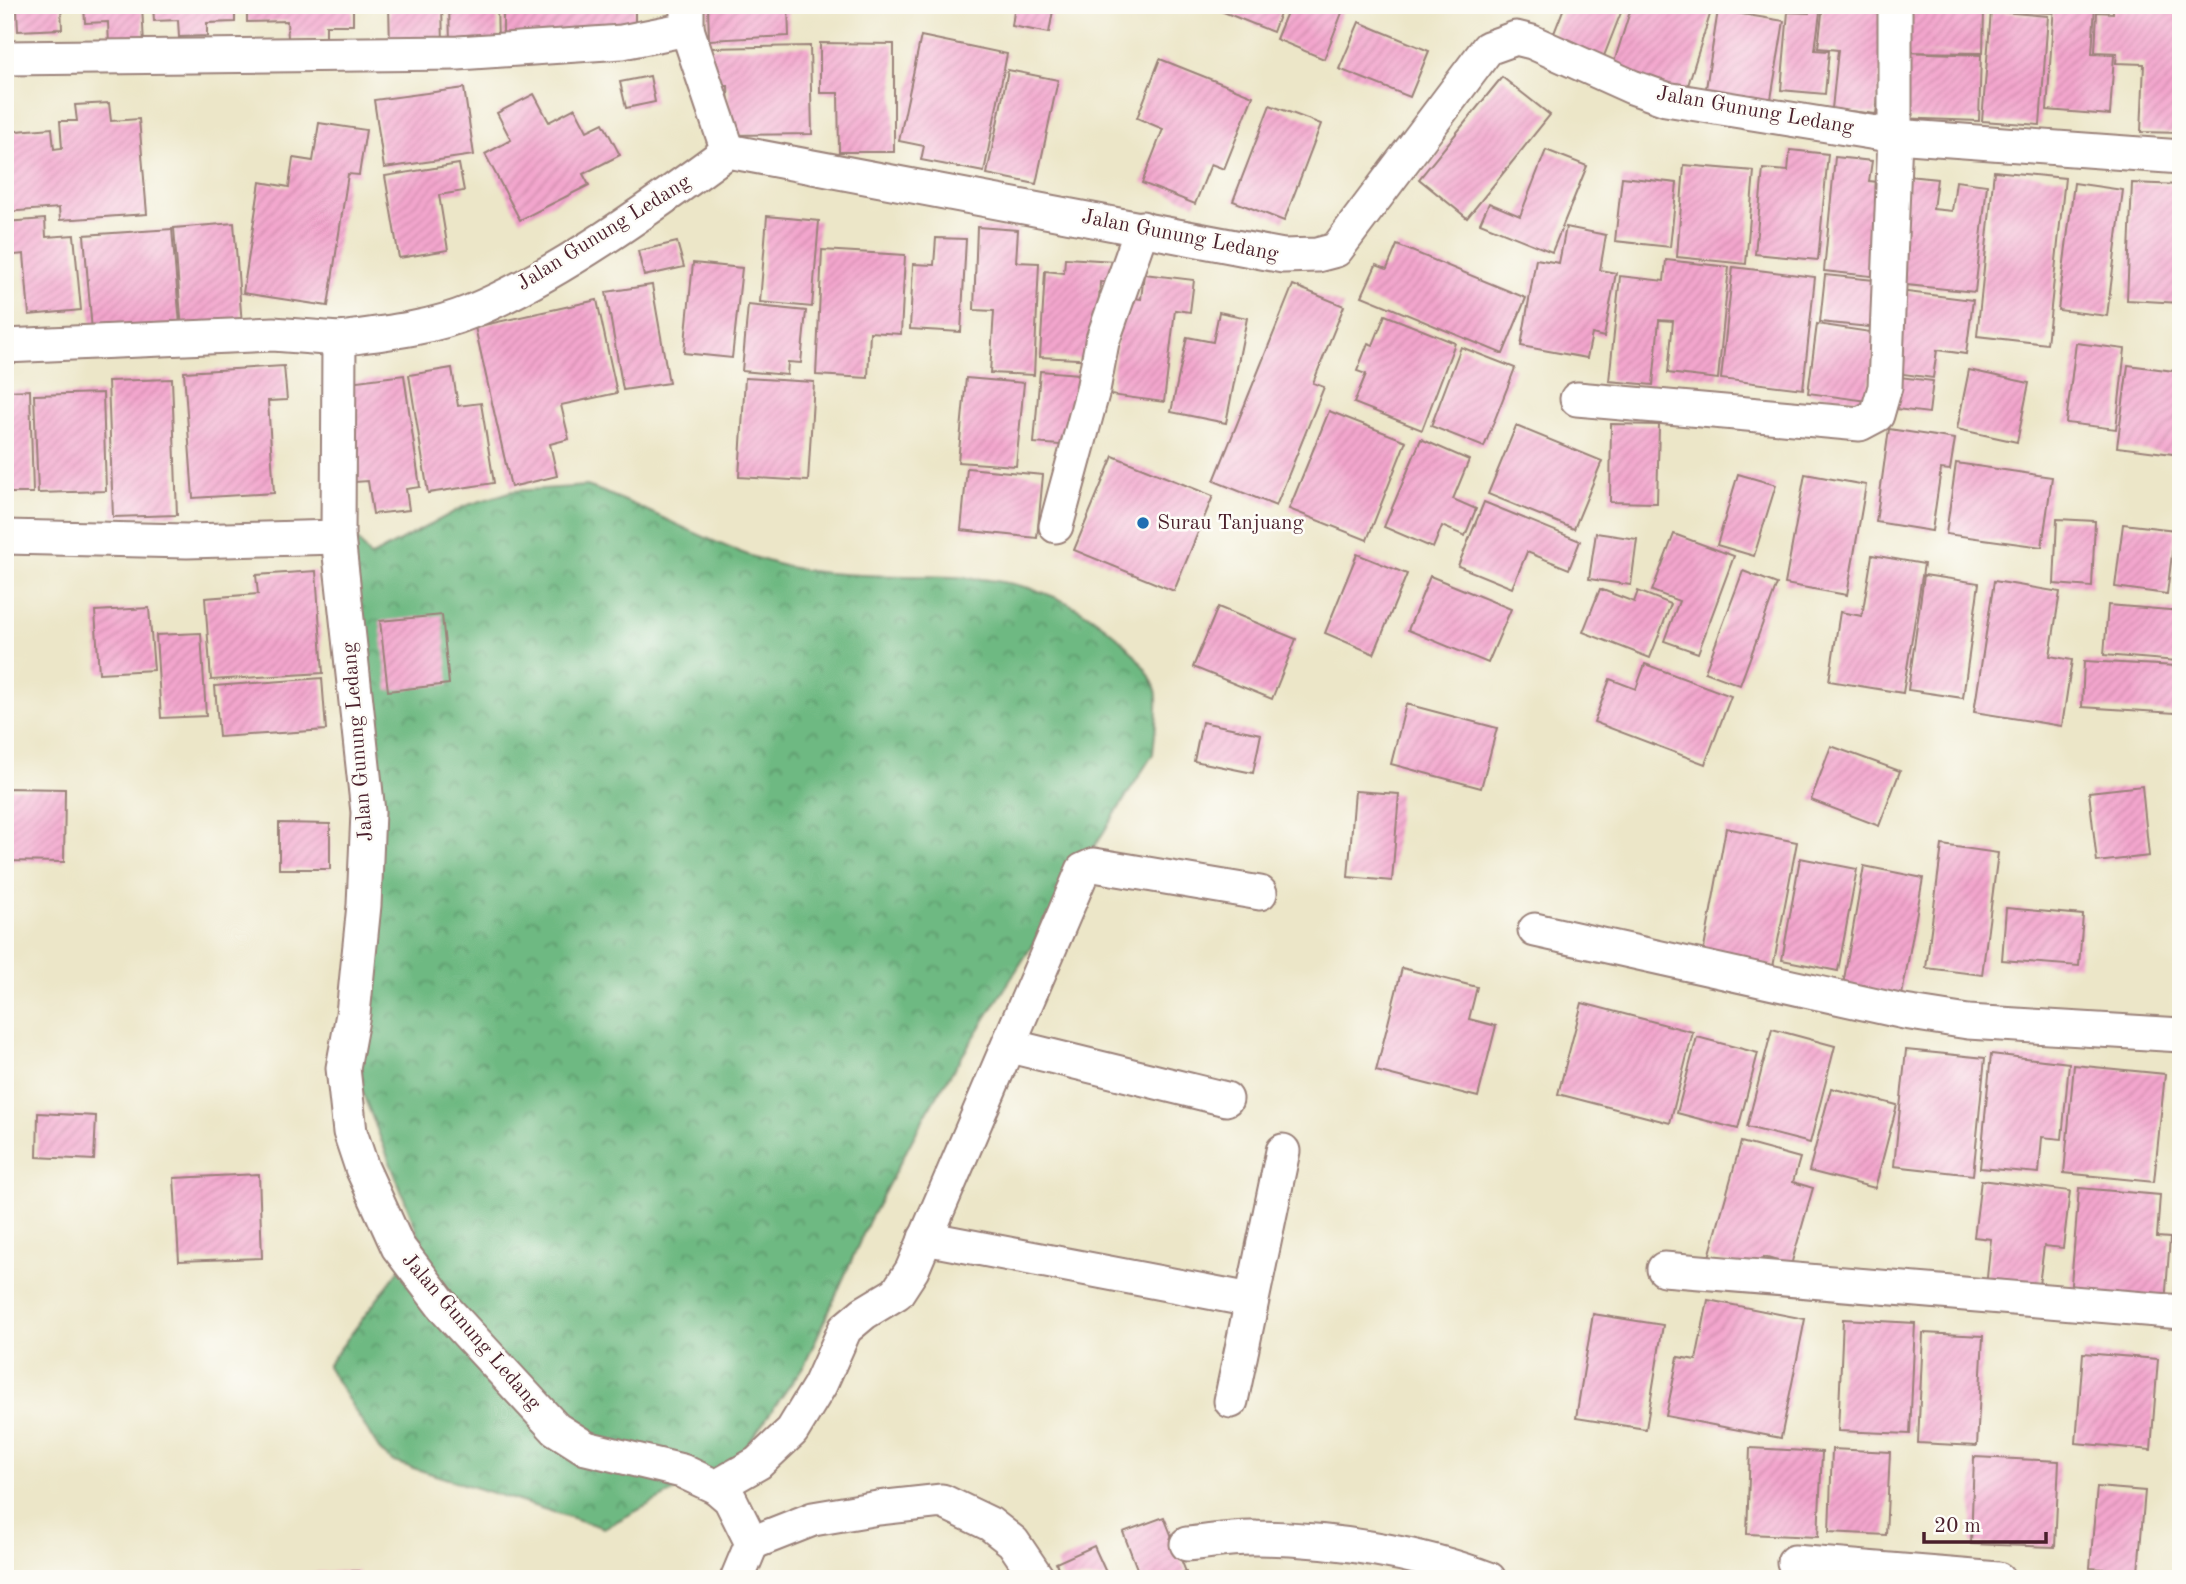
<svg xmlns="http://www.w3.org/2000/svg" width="2186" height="1584" viewBox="0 0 2186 1584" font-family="'Old Standard TT',serif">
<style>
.forest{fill:url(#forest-crowns);stroke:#5c6c56;stroke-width:2}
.building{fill:url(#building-hatch)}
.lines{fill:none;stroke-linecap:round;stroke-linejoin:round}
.street-casing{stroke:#9b827a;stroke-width:37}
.street{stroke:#fff;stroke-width:33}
.poi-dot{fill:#1f6fb2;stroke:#fdfcf7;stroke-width:2.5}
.labels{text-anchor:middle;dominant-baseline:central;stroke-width:5;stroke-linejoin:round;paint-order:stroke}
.street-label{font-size:21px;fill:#4a1f2b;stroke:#fdfcf7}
.poi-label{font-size:21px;fill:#4a1f2b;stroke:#fdfcf7;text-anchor:start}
</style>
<defs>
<pattern id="forest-crowns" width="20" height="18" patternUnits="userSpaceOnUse" patternTransform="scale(1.75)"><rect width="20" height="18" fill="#6eb982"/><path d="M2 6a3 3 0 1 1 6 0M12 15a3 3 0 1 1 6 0" fill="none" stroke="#5c966b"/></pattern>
<pattern id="building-hatch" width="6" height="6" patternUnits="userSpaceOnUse" patternTransform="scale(1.75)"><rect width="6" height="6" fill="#f3a6cd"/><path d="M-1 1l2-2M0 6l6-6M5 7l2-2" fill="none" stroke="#d28eb0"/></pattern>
</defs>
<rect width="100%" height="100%" fill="#fdfcf7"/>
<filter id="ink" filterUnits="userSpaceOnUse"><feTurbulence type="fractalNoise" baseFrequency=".0143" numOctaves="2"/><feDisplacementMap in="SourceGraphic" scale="14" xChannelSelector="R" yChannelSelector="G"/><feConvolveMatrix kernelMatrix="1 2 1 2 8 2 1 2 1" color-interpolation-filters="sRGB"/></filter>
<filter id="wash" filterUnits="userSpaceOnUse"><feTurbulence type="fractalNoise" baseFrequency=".00686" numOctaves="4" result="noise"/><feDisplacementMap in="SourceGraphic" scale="28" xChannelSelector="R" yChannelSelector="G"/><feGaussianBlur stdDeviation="1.57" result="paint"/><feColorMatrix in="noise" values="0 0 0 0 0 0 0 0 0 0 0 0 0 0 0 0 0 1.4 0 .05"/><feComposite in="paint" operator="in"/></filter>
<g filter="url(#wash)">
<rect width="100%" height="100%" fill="#ece6c8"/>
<path class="forest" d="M587 486C661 511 732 560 810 571 919 586 1022 553 1115 635 1128 646 1151 672 1156 690 1160 705 1154 737 1153 754L928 1110 869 1221 805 1364 738 1458 604 1528 394 1462 381 1452 327 1366 421 1241 360 1086 376 861 348 526 370 557 465 506 513 491Z"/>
<g id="blocks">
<g class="building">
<path d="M5 5H61L62 29 18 31 17 9 5 10Z"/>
<path d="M84 5H142L144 45 109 46 108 22 85 23Z"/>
<path d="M153 5H235V22L207 23V36L179 37 178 20 154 21Z"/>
<path d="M247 5H353V25H326V37L288 38 287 21 247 22Z"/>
<path d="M389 5H442L443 44 390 46Z"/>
<path d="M449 5H497L498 42 450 43Z"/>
<path d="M503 5H635V39L503 38Z"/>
<path d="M708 5H788L789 36 709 40Z"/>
<path d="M1015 5H1054L1049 33 1012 26Z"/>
<path d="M1206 5H1283L1273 32Z"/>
<path d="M1290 5H1345L1324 59 1276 39Z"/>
<path d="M1565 5H1624L1602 61 1551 41Z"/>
<path d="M1632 5H1713L1685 95 1611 72Z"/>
<path d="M1780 5H1821L1815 50 1829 51 1825 94 1781 90 1788 12 1810 13 1779 10Z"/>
<path d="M1823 5H1887L1876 114 1832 109 1838 50 1818 48Z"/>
<path d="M1899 5H1977V11H1984L1983 53 1903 52 1981 55 1979 121 1897 118Z"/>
<path d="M1984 5H2052V13L1983 9Z"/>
<path d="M2054 5H2095L2092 54 2114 55 2110 115 2047 110Z"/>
<path d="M2113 5H2181V133L2141 132 2144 64 2116 63 2117 53 2095 52 2097 12 2113 13Z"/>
<path d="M1718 10 1784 21 1770 105 1705 95Z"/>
<path d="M1991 11 2048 16 2040 125 1982 121Z"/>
<path d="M1359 22 1429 51 1410 97 1339 69Z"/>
<path d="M921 36 1007 54 984 172 921 160 924 146 899 141Z"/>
<path d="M820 43 894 44V152H839L838 93H820Z"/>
<path d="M810 46 812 134 730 135 728 86H711L710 48Z"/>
<path d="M1160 59 1253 96 1224 169 1211 164 1195 204 1142 183 1163 129 1137 118Z"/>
<path d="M1008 70 1058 80 1036 184 987 174Z"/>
<path d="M650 76 655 102 626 108 620 82Z"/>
<path d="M1502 77 1550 115 1467 218 1419 179Z"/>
<path d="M464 88 474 155 384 168 374 100Z"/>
<path d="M534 94 549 122 575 108 587 131 603 123 620 155 583 174 589 185 520 220 485 154 511 140 497 113Z"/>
<path d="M109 103 111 121 139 119 147 214 60 220 59 208 5 212V132L52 128 54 149 62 148 60 121H77L75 105Z"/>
<path d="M1270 105 1321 124 1284 221 1233 201Z"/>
<path d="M319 123 366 130 359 175 348 174 328 306 243 293 260 182 289 187 293 158 313 161Z"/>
<path d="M1546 150 1587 166 1552 252 1480 223 1489 203 1520 216Z"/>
<path d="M1790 150 1828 154 1818 260 1755 254 1763 169 1788 171Z"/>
<path d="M1835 157 1872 161 1869 181 1889 183 1880 277 1824 271Z"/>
<path d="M459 164 464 191 439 195 448 250 399 258 385 176Z"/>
<path d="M1684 165 1754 171 1746 264 1677 257Z"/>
<path d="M1994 171 2065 178 2047 344 1977 336Z"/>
<path d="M1908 176 1937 179 1933 209 1952 211 1956 181 1987 185 1975 292 1897 284Z"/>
<path d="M1622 177 1677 183 1670 247 1615 241Z"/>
<path d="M2074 183 2123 190 2107 316 2058 310Z"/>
<path d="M2132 183 2181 185V303L2127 300Z"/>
<path d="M767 216 819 221 812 307 760 302Z"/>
<path d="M45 219 46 237 74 235 81 310 29 315 24 254 5 256V222Z"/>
<path d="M234 223 242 325 182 330 174 228Z"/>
<path d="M977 227 1018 230 1016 262 1039 263 1034 375 990 373 994 311 974 310Z"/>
<path d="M1566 227 1606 235 1600 270 1616 273 1604 337 1592 334 1587 358 1521 346 1536 259 1559 263Z"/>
<path d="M172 229 180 325 92 331 84 235Z"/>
<path d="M936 238 966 239 961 332 910 329 913 264 934 265Z"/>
<path d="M677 242 684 267 644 276 638 251Z"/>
<path d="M1397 245 1526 298 1503 354 1362 296 1376 265 1387 269Z"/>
<path d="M822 250 905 255 901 334 870 332 868 378 816 375Z"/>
<path d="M1065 258 1115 261 1114 283 1100 282 1096 360 1040 357 1045 271 1064 273Z"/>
<path d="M1666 260 1729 267 1718 379 1668 373 1673 321 1659 320 1653 385 1609 381 1620 276 1664 281Z"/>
<path d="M693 263 742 268 732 358 684 353Z"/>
<path d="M1733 267 1815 277 1803 389 1721 379Z"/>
<path d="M1144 274 1194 280 1190 312 1175 310 1164 402 1110 395 1123 296 1141 299Z"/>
<path d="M1825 275 1884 281 1879 328 1820 322Z"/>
<path d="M652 285 669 383 623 390 606 292Z"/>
<path d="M1293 285 1344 306 1313 383 1324 387 1276 506 1214 481Z"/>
<path d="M1899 291 1973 300 1966 354 1937 350 1933 378 1888 372Z"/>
<path d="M597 300 617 393 561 405 569 439 550 444 557 476 511 487 475 327Z"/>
<path d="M748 305 806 311 801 363 788 362 787 375 742 371Z"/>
<path d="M1219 312 1247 318 1226 423 1171 412 1187 337 1213 342Z"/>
<path d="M1385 315 1455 343 1422 430 1354 403 1366 374 1357 371 1368 343 1373 345Z"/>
<path d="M1817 324 1877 333 1867 401 1808 393Z"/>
<path d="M2076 343 2125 349 2116 429 2066 423Z"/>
<path d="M1461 347 1515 368 1484 447 1431 426Z"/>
<path d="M2128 365 2181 372V455L2117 447Z"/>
<path d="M284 366 287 400 268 401 274 493 193 498 184 372Z"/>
<path d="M452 368 458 406 481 403 494 483 428 493 409 375Z"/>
<path d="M1969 370 2029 383 2017 442 1957 429Z"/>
<path d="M1040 371 1079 374 1073 446 1034 443Z"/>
<path d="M404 375 420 487 406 489 409 510 373 514 368 481 355 482 341 383Z"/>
<path d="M1891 376 1933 381 1929 413 1887 408Z"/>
<path d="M745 378 814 382 808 481 739 477Z"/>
<path d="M966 378 1024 383 1016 466 958 462Z"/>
<path d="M172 379 177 515 113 517 108 381Z"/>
<path d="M30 390 33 493H5V391Z"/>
<path d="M103 393 106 491 38 493 34 395Z"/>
<path d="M1329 411 1406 441 1367 540 1289 509Z"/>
<path d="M1611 424 1659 425 1657 503 1610 502Z"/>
<path d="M1516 426 1602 461 1574 529 1488 494Z"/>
<path d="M1889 429 1955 439 1950 470 1941 469 1932 531 1876 522Z"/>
<path d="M1421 439 1469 460 1453 499 1476 509 1465 536 1442 526 1433 548 1384 527Z"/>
<path d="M1113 456 1213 496 1174 591 1074 550Z"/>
<path d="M1956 463 2052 477 2042 547 1946 534Z"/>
<path d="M967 468 1043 475 1037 538 961 530Z"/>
<path d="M1738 474 1776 485 1754 556 1717 545Z"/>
<path d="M1805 474 1866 485 1847 595 1785 584Z"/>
<path d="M1484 502 1580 541 1569 569 1527 552 1512 588 1458 566Z"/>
<path d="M2057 519 2095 521 2092 587 2054 584Z"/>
<path d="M2123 524 2175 530 2167 594 2115 587Z"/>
<path d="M1596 533 1637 539 1631 585 1589 579Z"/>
<path d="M1674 534 1734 556 1698 653 1664 641 1679 601 1652 591Z"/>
<path d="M1357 554 1407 574 1374 654 1325 633Z"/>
<path d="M1872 555 1924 564 1903 693 1829 681 1840 612 1862 616Z"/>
<path d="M316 571 323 673 211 680 205 598 258 594 256 575Z"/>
<path d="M1743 571 1777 584 1740 685 1705 672Z"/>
<path d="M1924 575 1979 583 1963 698 1908 690Z"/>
<path d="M1430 576 1511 609 1488 663 1408 630Z"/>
<path d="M1994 581 2060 592 2050 656 2072 660 2062 726 1974 712Z"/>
<path d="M1600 589 1634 602 1638 591 1671 604 1650 658 1583 632Z"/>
<path d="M2108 605 2181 611 2177 661 2104 655Z"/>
<path d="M1218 607 1296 639 1272 699 1193 667Z"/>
<path d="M149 608 154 670 99 673 95 611Z"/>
<path d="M442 615 449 684 388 691 380 621Z"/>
<path d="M201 633 206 716 161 718 156 635Z"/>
<path d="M2084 661 2177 666 2175 713 2082 707Z"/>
<path d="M1645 664 1731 696 1705 764 1594 722 1610 679 1636 689Z"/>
<path d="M322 678 326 730 219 737 215 686Z"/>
<path d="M1406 704 1497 728 1481 788 1391 764Z"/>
<path d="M1202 722 1261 734 1253 773 1194 761Z"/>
<path d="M1831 746 1900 771 1879 826 1811 800Z"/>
<path d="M2142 786 2149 856 2097 862 2089 792Z"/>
<path d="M5 788 65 789 64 862 5 861Z"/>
<path d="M1355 791 1399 794 1392 881 1348 877Z"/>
<path d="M279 823 330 824V869H279Z"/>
<path d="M1726 828 1797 842 1773 967 1703 954Z"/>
<path d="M1942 845 1998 853 1982 975 1926 968Z"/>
<path d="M1800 858 1857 869 1838 971 1782 960Z"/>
<path d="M1864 866 1923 878 1902 995 1843 985Z"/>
<path d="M2006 908 2083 915 2079 966 2002 960Z"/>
<path d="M1402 968 1477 987 1469 1019 1496 1026 1478 1097 1376 1071Z"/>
<path d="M1582 1003 1693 1032 1670 1123 1558 1094Z"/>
<path d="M1772 1029 1835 1046 1810 1143 1747 1127Z"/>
<path d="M1697 1037 1758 1053 1738 1129 1677 1113Z"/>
<path d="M1906 1050 1985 1058 1973 1175 1894 1166Z"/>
<path d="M1991 1054 2069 1063 2062 1139 2042 1137 2039 1173 1980 1168Z"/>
<path d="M2074 1065 2165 1074 2154 1182 2064 1173Z"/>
<path d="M1831 1088 1897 1105 1875 1188 1809 1171Z"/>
<path d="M38 1113 96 1116 94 1160 37 1157Z"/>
<path d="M1741 1142 1800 1158 1793 1182 1813 1188 1791 1265 1764 1257 1759 1271 1709 1257Z"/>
<path d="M259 1174 262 1258 179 1261 174 1178Z"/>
<path d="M1981 1180 2070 1191 2063 1248 2044 1246 2038 1293 1986 1287 1991 1239 1974 1237Z"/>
<path d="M2079 1188 2160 1195 2157 1237 2170 1238 2165 1304 2070 1296Z"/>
<path d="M2179 1226H2181V1299H2175Z"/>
<path d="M1708 1300 1805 1319 1781 1438 1666 1416 1678 1357 1696 1360Z"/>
<path d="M1593 1314 1663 1325 1646 1429 1576 1418Z"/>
<path d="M1843 1319 1915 1323 1910 1434 1838 1431Z"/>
<path d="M1923 1333 1983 1336 1977 1446 1918 1443Z"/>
<path d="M2083 1353 2158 1359 2151 1450 2076 1443Z"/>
<path d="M1750 1448 1822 1452 1818 1537 1747 1534Z"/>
<path d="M1832 1449 1890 1452 1886 1535 1829 1532Z"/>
<path d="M1974 1457 2059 1461 2055 1547 1971 1544Z"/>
<path d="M2097 1487 2145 1491 2138 1572 2090 1568Z"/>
<path d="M1164 1517 1186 1572 1168 1579H1141L1123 1532Z"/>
<path d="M1094 1546 1109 1579H1063L1056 1563Z"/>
<path d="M358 1571V1579H312V1572Z"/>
</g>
</g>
</g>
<g filter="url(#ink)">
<use href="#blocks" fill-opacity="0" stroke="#9b827a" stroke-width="2"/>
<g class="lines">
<defs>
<g id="street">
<path d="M687 29 728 151"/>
<path d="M5 58 458 53 622 42 687 29V5"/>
<path d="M5 346 273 334 339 339"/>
<path d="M1577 399 1860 424 1877 415 1885 387 1895 136V5"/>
<path d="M1056 526 1093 390 1102 342 1142 228"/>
<path d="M5 537 187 541 338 537"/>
<path d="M1535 930 1904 1012 1968 1022 2181 1035"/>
<path d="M1010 1046 1226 1099"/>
<path d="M925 1238 1251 1300"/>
<path d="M1664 1269 2181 1312"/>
<path d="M1231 1401 1283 1151"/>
<path d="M716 1487 758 1463 792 1431 820 1385 845 1329 864 1313 897 1293 912 1270 1083 870 1094 865 1260 893"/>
<path d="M752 1543 813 1519 878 1508 942 1501 990 1524 1013 1542 1038 1579"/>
<path d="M1187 1544C1210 1542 1233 1537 1256 1538 1333 1539 1418 1552 1489 1579"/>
<path d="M1794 1562 1998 1579"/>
<path d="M737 1579 752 1543 730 1499 716 1487 682 1471 586 1448 556 1429 446 1310 398 1247 362 1168 350 1132 343 1068 353 1014 364 905 368 812 338 537 339 339C383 333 429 329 470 312 557 276 652 207 728 151L1283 256 1317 255 1336 250 1488 48 1516 38 1532 42 1632 87 1666 99 1895 136 2181 157"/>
</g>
</defs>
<use href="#street" class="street-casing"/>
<use href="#street" class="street"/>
</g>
</g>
<circle class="poi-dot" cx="1143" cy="523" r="7"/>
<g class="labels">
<g class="street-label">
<text transform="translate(1755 111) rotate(10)">Jalan Gunung Ledang</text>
<text transform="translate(604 233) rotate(-32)">Jalan Gunung Ledang</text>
<text transform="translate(1180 236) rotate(11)">Jalan Gunung Ledang</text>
<text transform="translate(358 742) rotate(-95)">Jalan Gunung Ledang</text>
<text transform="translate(471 1332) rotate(49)">Jalan Gunung Ledang</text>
</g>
<g class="poi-label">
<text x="1157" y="523">Surau Tanjuang</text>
</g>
</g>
<rect width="2186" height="1584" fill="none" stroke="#fdfcf7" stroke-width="28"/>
<path d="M1924 1532v10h122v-10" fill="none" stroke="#4a1f2b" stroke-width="3.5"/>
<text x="1934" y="1532" font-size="21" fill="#4a1f2b" stroke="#fdfcf7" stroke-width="5" paint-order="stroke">20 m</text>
</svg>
